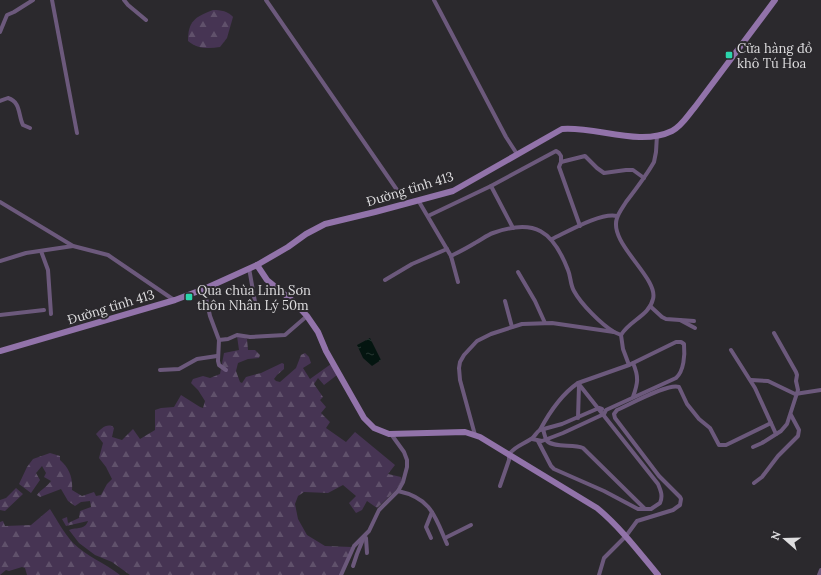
<svg xmlns="http://www.w3.org/2000/svg" width="821" height="575" viewBox="0 0 821 575" font-family="Lora,serif">
<style>
.forest{fill:url(#forest-firs)}
.water{fill:url(#water-ripples)}
.lines{fill:none;stroke-linecap:round;stroke-linejoin:round}
.street{stroke:#6c597c;stroke-width:4}
.secondary{stroke:#9273aa;stroke-width:6}
.poi-dot{fill:#2bd5ac;stroke:#2b292d;stroke-width:1.5}
.labels{text-anchor:middle;dominant-baseline:central;stroke-width:4;stroke-linejoin:round;paint-order:stroke}
.poi-label{font-size:13px;fill:#dfdee0;stroke:#2b292d;text-anchor:start}
.street-label{font-size:13px;fill:#dfdee0;stroke:#2b292d}
</style>
<defs>
<pattern id="forest-firs" width="22" height="20" patternUnits="userSpaceOnUse"><rect width="22" height="20" fill="#463453"/><path d="M5 1l3.5 6h-7zM16 11l3.5 6h-7z" fill="#60516b"/></pattern>
<pattern id="water-ripples" width="26" height="14" patternUnits="userSpaceOnUse"><rect width="26" height="14" fill="#041510"/><path d="M2 4q2-2 4 0t4 0M15 11q2-2 4 0t4 0" fill="none" stroke="#283732"/></pattern>
</defs>
<rect width="100%" height="100%" fill="#2b292d"/>
<g class="forest">
<path d="M213 10C221 10 228 11 233 17L227 38 220 47C208 49 197 49 188 41 188 21 195 17 213 10Z"/>
<path d="M240 335 247 339 248 350H255L260 355 259 358 248 359 238 363 236 371 240 382 242 383 246 377 261 373 282 363 284 364V369L277 375 274 379 276 381 280 382 296 368 301 355 305 353 309 357 311 363 303 368 310 379 331 364 337 375 324 385 318 378 314 384 323 397 320 400 326 407 321 413 330 422 326 428 346 442 355 432 395 465 388 474 401 477 402 480 396 490 377 508 367 501 362 510 356 513 349 503 356 496 343 485 328 493 304 492 298 496 295 504 298 519 307 535 325 546 352 547 340 575H130L112 562 95 555 79 543 69 530C77 527 85 530 88 521L66 526 62 519 67 517 68 523 79 518 80 511 91 507 90 501 81 502 75 506 68 501 61 489 40 497 37 495C40 490 47 487 51 481L44 477 46 473 42 466 36 473 40 480 31 493 19 484 27 467 33 459 50 453 60 456V460C69 468 73 477 72 490L82 496 94 492 96 496 101 495 107 484 112 479 106 467 99 458 103 443 96 434C101 429 105 424 112 426L114 428 112 437 122 440 133 429 140 439 155 430V410L161 408 174 407 181 395 200 407 203 408 205 401 198 390 191 383 193 379 203 376 210 378 220 374 224 353 239 350 237 336Z"/>
<path d="M16 488 23 494 5 511 0 510V500L6 498Z"/>
<path d="M50 509C57 520 64 533 73 543 86 556 105 563 120 575H27L25 568 22 567 9 571 6 570 0 575V522L3 521 5 526 31 525Z"/>
</g>
<path class="water" d="M370 338 381 360 372 366 363 358 357 345Z"/>
<g class="lines">
<g class="street">
<path d="M52 0 77 133"/>
<path d="M124 0 128 5 146 20"/>
<path d="M266 0 406 203"/>
<path d="M434 0 506 137 517 154"/>
<path d="M0 32 7 15 14 12 33 0"/>
<path d="M0 101 8 98C21 102 18 115 23 125L30 128"/>
<path d="M561 162 559 167 580 226"/>
<path d="M491 186 513 228"/>
<path d="M418 200 451 256 458 282"/>
<path d="M0 202 73 246 108 255 174 300"/>
<path d="M428 216 491 186 556 151 559 153 561 156V162L585 156 597 168 604 173 626 170H633L644 178"/>
<path d="M552 239C567 232 601 212 617 216"/>
<path d="M41 251 48 270 51 314"/>
<path d="M451 256C459 252 467 248 475 243 481 240 487 235 493 233 535 218 553 231 568 270 571 277 570 284 574 291 581 304 601 324 614 332"/>
<path d="M0 261 26 253 73 246"/>
<path d="M249 268 255 302"/>
<path d="M518 272 535 301 545 323"/>
<path d="M385 280 412 264 447 249"/>
<path d="M204 289 210 316 219 340 218 361 219 365 226 370"/>
<path d="M505 301 512 327"/>
<path d="M650 306 662 317 666 319 694 321"/>
<path d="M0 315 44 310"/>
<path d="M680 320 695 328"/>
<path d="M621 335C630 320 649 316 653 299 659 278 608 243 617 218 619 212 623 207 626 202 636 189 646 176 654 162L656 152 657 135"/>
<path d="M219 340 228 339 237 335 250 337 285 335 307 316"/>
<path d="M731 350 755 388 776 434"/>
<path d="M633 363C639 377 638 383 633 397"/>
<path d="M160 370 179 369 197 359 217 356"/>
<path d="M751 380 768 381 795 394 821 390"/>
<path d="M578 418 579 385"/>
<path d="M543 429C544 432 545 438 547 441 554 448 573 444 583 448L645 509"/>
<path d="M475 435 460 380 459 368 460 362 464 355 477 341 491 334 522 324 552 323 614 332 621 335 623 349 629 365"/>
<path d="M532 439 542 441 563 433 604 414 606 410 676 378C684 371 685 355 684 344L681 342H676L629 365 578 383C562 394 549 413 540 430"/>
<path d="M538 441 551 466 554 469 604 491 638 509H651L660 503C663 496 661 491 658 484L578 383"/>
<path d="M753 447 762 443 781 431 787 424 798 390 796 381 797 375 796 372 774 333"/>
<path d="M754 483 762 477 778 456 798 436 799 430 791 415"/>
<path d="M500 486 509 460V454C517 445 522 445 531 439 535 437 536 432 540 430L562 424 599 408 602 409"/>
<path d="M398 491C431 498 435 516 447 544"/>
<path d="M366 538 367 553"/>
<path d="M431 538 426 527 432 512"/>
<path d="M445 538 471 525"/>
<path d="M353 566 357 554 364 537"/>
<path d="M341 575 354 546 369 531 379 510 398 491 403 482 407 467V460L404 452 391 434"/>
<path d="M599 575 604 558 626 536 637 521 673 510 680 505 681 499 680 497 659 476 615 418 614 414 617 410C629 405 668 383 679 387L687 404 699 419 710 428 719 445H726L771 423"/>
<path d="M819 575 821 570"/>
</g>
<g class="secondary">
<path d="M257 265 267 280 294 302 307 316 318 332 326 351 364 418 374 428 389 434 465 432 480 437 597 508C620 527 639 552 658 575"/>
<path d="M0 351 175 300 204 289 257 265 288 247 306 234 325 224 375 212 453 191 562 129C596 126 639 147 672 131 682 126 688 115 695 107L775 0"/>
</g>
</g>
<g class="poi-dot">
<rect x="725" y="51" width="8" height="8" rx="2"/>
<rect x="185" y="293" width="8" height="8" rx="2"/>
</g>
<g class="labels">
<g class="poi-label">
<text x="737" y="48">Cửa hàng đồ<tspan x="737" dy="15">khô Tú Hoa</tspan></text>
<text x="197" y="290">Qua chùa Linh Sơn<tspan x="197" dy="15">thôn Nhân Lý 50m</tspan></text>
</g>
<g class="street-label">
<text transform="translate(410 189) rotate(-17)">Đường tỉnh 413</text>
<text transform="translate(111 307) rotate(-17)">Đường tỉnh 413</text>
</g>
</g>
<g transform="translate(785 539) rotate(290)" stroke="#2b292d" stroke-width="3" paint-order="stroke">
<path d="M0-3L7 15L0 10L-7 15Z" fill="#dfdee0"/>
<text y="-6" font-size="11" font-weight="bold" text-anchor="middle" fill="#dfdee0">N</text>
</g>
</svg>
